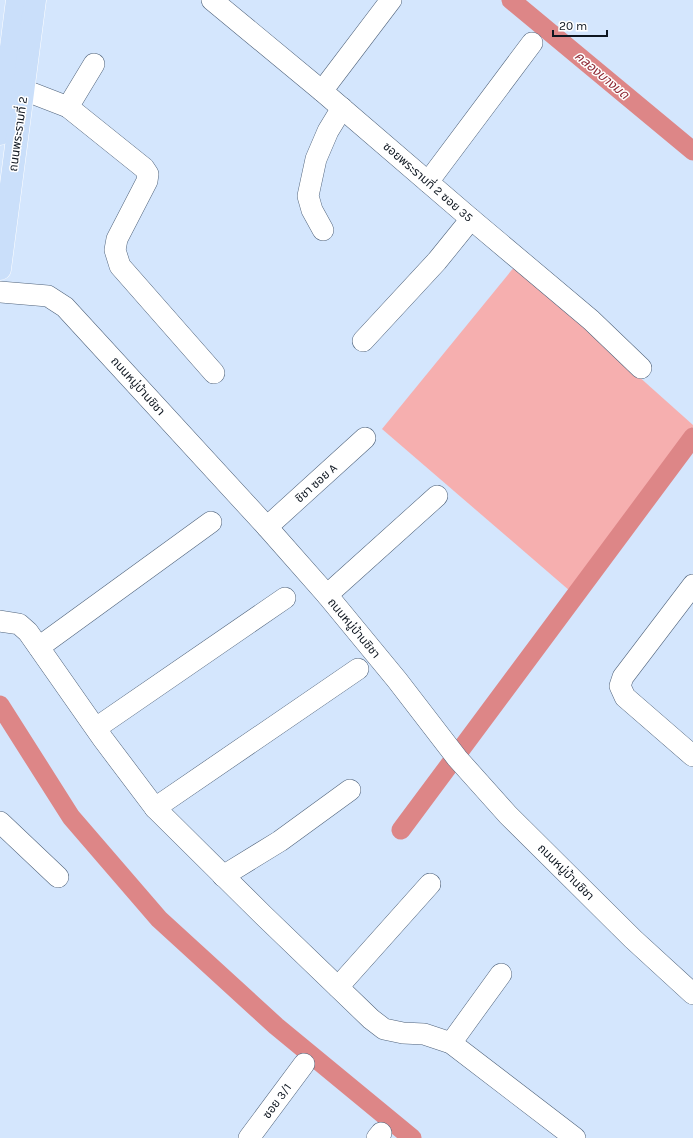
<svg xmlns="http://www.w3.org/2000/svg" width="693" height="1138" viewBox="0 0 693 1138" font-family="Karla,'Noto Sans Thai',sans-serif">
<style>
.green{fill:#f6afaf}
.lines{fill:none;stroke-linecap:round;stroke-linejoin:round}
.canal{stroke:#dd8687;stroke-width:19}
.minor-casing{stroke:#50637b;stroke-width:22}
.major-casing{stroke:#fff;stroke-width:23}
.minor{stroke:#fff;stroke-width:21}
.major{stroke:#cadffa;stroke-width:22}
.labels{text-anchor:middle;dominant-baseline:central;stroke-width:3;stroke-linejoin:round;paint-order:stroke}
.street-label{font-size:12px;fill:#0e1620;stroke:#fff}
.water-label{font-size:13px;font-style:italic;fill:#8e2733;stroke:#fff}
</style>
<rect width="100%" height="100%" fill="#d4e6fd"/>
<path class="green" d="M515 266 693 425V427L570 591 382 429Z"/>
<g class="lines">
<g class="canal">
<path d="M511 0 693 151"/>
<path d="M0 705 71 817 159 919 276 1026 412 1138"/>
<path d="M401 830 693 437"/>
</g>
<defs>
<g id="minor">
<path d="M212 0 322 91 471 219 591 320 641 368"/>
<path d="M24 90 68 107 144 168 148 174 147 181 117 239 115 250 120 266 214 373"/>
<path d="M322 91 391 0"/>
<path d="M68 107 94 64"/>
<path d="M428 182 532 43"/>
<path d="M323 230 312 210 308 196 316 159 328 131 342 108"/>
<path d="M0 292 48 296 65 307 267 527 327 595 397 680 457 758 508 815 633 939 693 994"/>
<path d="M363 341 437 261 471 219"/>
<path d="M267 527 365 438"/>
<path d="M693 585 623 677 620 686 625 697 693 756"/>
<path d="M327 595 437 496"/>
<path d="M0 621 19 624 28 632 103 739 155 808 263 915 371 1019 384 1029 403 1033 424 1034 451 1043 575 1138"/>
<path d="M39 647 211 522"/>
<path d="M96 728 285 598"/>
<path d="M155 808 358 669"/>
<path d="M0 822 58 877"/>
<path d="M223 876 280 841 350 790"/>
<path d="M338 987 430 884"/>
<path d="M451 1043 501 974"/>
<path d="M249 1138 304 1064"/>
<path d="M377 1138 381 1133"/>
</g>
<g id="major">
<path d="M0 134 17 0"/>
<path d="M0 269 35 0"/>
</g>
</defs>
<use href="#minor" class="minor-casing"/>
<use href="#major" class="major-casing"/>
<use href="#minor" class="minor"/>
<use href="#major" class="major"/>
</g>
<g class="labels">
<g class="street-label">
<text transform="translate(18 134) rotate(-82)">ถนนพระรามที่ 2</text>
<text transform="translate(428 182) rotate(41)">ซอยพระรามที่ 2 ซอย 35</text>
<text transform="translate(138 386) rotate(48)">ถนนหมู่บ้านชิชา</text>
<text transform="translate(316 483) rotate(-42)">ชิชา ซอย A</text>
<text transform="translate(354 628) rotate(50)">ถนนหมู่บ้านชิชา</text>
<text transform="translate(566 872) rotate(45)">ถนนหมู่บ้านชิชา</text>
<text transform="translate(277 1101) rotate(-54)">ซอย 3/1</text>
</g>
<g class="water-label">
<text transform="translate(602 75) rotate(40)">คลองบางมด</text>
</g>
</g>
<path d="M553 30v6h54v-6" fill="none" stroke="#0e1620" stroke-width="2"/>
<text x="559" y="30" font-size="12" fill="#0e1620" stroke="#ffffff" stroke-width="3" paint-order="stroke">20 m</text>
</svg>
